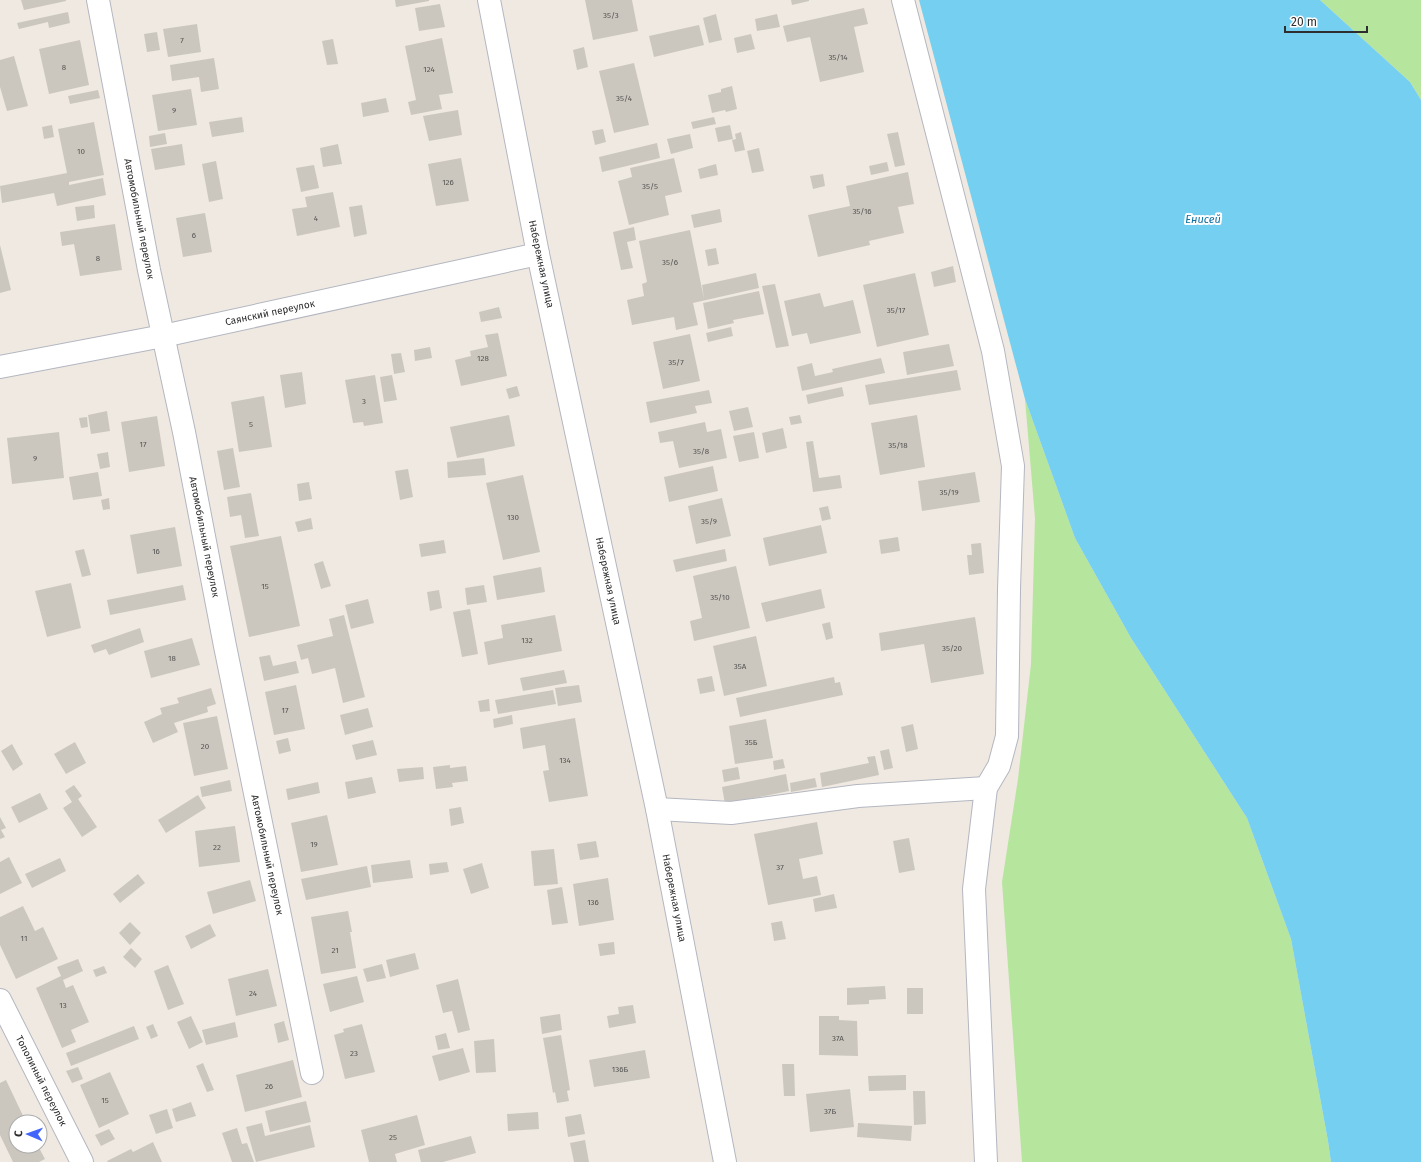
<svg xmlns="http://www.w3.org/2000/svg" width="1421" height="1162" viewBox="0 0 1421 1162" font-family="'Fira Sans',sans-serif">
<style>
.green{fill:#b6e59e}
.water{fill:#75cff0}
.building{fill:#cbc7bf}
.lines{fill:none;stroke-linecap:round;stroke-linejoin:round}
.minor-casing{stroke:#b4b7c1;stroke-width:24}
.minor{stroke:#fff;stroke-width:22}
.labels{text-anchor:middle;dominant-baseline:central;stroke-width:4;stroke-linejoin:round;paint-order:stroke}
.number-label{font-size:8px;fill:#555452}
.street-label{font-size:10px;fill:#2e2e2e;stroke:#fff}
.water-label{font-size:11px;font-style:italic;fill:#0d6fa3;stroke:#fff}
</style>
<rect width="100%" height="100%" fill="#efe9e1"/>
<g class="green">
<path d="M1320 0H1421V100L1410 82Z"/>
<path d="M1025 399 1075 538 1131 638 1247 818 1291 939 1328 1141 1331 1162H1022L1002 882 1018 779 1031 664 1035 518Z"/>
</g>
<path class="water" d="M919 0H1320L1410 82 1421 100V1162H1331L1328 1141 1291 939 1247 818 1131 638 1075 538 1025 399Z"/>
<g class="building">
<path d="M21 0H66V1L24 10Z"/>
<path d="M395 0H429V1L396 7Z"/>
<path d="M585 0H632L638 31 593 40Z"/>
<path d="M791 0H809V1L792 5Z"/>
<path d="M440 4 445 27 419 31 415 8Z"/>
<path d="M864 8 868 24 854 27 864 72 820 82 810 37 787 42 783 26Z"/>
<path d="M68 12 70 23 49 28 48 22 19 29 17 23Z"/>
<path d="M716 14 722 40 709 43 703 18Z"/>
<path d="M777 14 780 27 757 31 755 19Z"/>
<path d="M197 24 201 52 168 57 163 29Z"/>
<path d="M699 25 704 45 654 57 649 36Z"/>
<path d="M157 32 160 50 147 52 144 34Z"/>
<path d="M751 34 755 49 737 53 734 38Z"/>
<path d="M442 38 453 93 439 95 442 109 411 115 408 102 416 100 405 46Z"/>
<path d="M333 39 338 64 327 65 322 41Z"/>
<path d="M80 40 89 85 49 94 39 49Z"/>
<path d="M584 47 588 67 577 70 573 50Z"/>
<path d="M14 56 28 106 7 111 0 87V60Z"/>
<path d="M214 58 219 89 201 92 199 77 172 81 170 65Z"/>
<path d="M634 63 649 125 614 133 599 71Z"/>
<path d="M732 86 737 109 726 112 725 110 712 113 708 95 721 92V89Z"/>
<path d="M191 89 197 125 158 131 152 95Z"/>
<path d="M98 90 100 98 70 104 68 96Z"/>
<path d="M386 98 389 112 363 117 361 103Z"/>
<path d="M458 110 462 135 429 141 423 116Z"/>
<path d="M242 117 244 132 212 137 209 122Z"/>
<path d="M714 117 716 124 693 129 691 122Z"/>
<path d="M94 122 104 175 69 182V185L103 178 106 195 57 206 54 193 2 203 0 186 67 173 58 129Z"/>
<path d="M52 125 54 137 44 139 42 127Z"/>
<path d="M730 125 733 139 718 142 715 128Z"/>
<path d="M603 129 606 142 595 145 592 131Z"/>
<path d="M741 132 745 150 735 152 732 140 736 139 735 134Z"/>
<path d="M898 132 905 165 895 167 887 134Z"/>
<path d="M165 133 167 144 150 147 149 136Z"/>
<path d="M690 134 693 148 671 154 667 139Z"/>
<path d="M657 143 660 158 602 172 599 157Z"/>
<path d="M182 144 185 165 155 170 151 149Z"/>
<path d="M338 144 342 164 323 167 320 148Z"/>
<path d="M759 148 764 171 752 173 747 151Z"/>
<path d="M461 158 469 201 436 206 428 164Z"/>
<path d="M674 158 682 192 665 196 669 215 629 225 618 181 632 177 630 168Z"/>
<path d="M216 161 223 199 209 202 202 164Z"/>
<path d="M887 162 889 171 871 175 869 166Z"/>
<path d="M716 164 718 175 700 179 698 169Z"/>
<path d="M314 165 319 188 301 192 296 168Z"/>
<path d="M908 172 914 204 898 207 904 233 869 241 870 245 818 257 808 215 850 206 846 186Z"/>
<path d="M823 174 825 186 813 189 810 176Z"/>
<path d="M333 192 340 227 297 236 292 209 307 207 305 197Z"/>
<path d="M94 205 95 218 77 221 75 207Z"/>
<path d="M362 205 367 234 354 237 349 207Z"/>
<path d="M720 209 722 222 694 228 691 215Z"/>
<path d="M205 213 212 252 183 257 176 218Z"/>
<path d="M115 224 122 270 80 276 74 244 62 246 60 232Z"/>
<path d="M634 227 636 240 627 242 633 268 621 270 613 232Z"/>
<path d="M690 230 704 299 702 285 756 273 759 288 693 303 698 325 676 330 674 317 632 325 627 300 644 296 642 284 647 282 639 241Z"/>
<path d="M0 245 11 290 0 293Z"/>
<path d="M716 248 719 264 708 266 705 250Z"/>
<path d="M953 266 956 282 934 287 931 272Z"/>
<path d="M915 273 929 335 877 347 863 285Z"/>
<path d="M775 284 789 346 776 348 762 286Z"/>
<path d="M759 291 764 314 733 320 734 323 708 329 703 303Z"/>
<path d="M820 293 824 307 853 300 861 333 810 344 807 333 792 336 784 301Z"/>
<path d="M499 307 502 318 481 322 479 312Z"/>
<path d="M731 327 733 336 708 342 706 333Z"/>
<path d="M498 333 507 376 461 386 455 360 471 356 470 351 488 347 485 335Z"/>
<path d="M690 334 700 381 663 389 653 342Z"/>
<path d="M949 344 954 366 907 375 903 352Z"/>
<path d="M430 347 432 358 415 361 414 350Z"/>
<path d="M401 353 405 372 394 374 391 354Z"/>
<path d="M881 358 885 373 802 391 797 367 812 363 815 376 833 372 832 369Z"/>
<path d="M957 370 961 390 869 405 865 385Z"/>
<path d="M302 372 306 404 285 408 280 375Z"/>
<path d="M375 375 383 423 364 426 363 422 353 423 345 380Z"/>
<path d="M392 375 397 400 384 402 380 377Z"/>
<path d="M517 386 520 396 509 399 506 389Z"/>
<path d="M842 387 844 396 808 404 806 395Z"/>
<path d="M709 390 712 403 695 406 697 413 650 423 646 402Z"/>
<path d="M264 396 272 447 239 452 231 402Z"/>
<path d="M748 407 753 427 734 431 729 411Z"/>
<path d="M107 411 110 431 91 434 88 415Z"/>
<path d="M509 415 515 446 457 458 450 427Z"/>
<path d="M800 415 802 423 791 425 789 417Z"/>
<path d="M917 415 925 467 880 475 871 423Z"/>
<path d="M157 416 165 466 129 472 121 422Z"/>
<path d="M87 417 88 427 81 428 79 418Z"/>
<path d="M705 422 707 432 721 429 727 458 679 468 673 441 660 443 658 432Z"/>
<path d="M783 428 787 448 766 453 762 433Z"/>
<path d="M59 432 64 478 12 484 7 438Z"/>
<path d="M754 432 759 458 739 462 733 436Z"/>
<path d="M813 441 819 478 840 475 842 488 813 492 806 442Z"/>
<path d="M233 448 240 487 224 490 217 451Z"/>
<path d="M108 452 110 467 100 469 97 454Z"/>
<path d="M484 458 486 475 448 478 447 462Z"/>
<path d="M713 466 718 491 669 502 664 477Z"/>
<path d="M408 469 413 497 400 500 395 471Z"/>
<path d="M98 472 102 496 73 500 69 477Z"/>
<path d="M975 472 980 502 922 511 918 481Z"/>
<path d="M523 475 540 552 503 560 486 483Z"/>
<path d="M309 482 312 499 299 501 297 484Z"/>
<path d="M251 493 259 536 245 538 241 515 230 517 227 497Z"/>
<path d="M109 498 110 509 103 510 101 500Z"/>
<path d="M722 498 731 536 696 544 688 506Z"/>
<path d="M828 506 831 519 822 521 819 508Z"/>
<path d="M311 518 313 529 298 532 295 522Z"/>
<path d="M821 525 827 553 769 566 763 538Z"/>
<path d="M175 527 182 566 137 574 130 535Z"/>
<path d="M281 536 300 626 249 637 230 546Z"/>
<path d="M898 537 900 551 881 554 879 540Z"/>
<path d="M444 540 446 553 421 557 419 544Z"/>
<path d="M981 543 984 573 969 575 967 555H972L971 544Z"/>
<path d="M84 549 91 575 82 577 75 551Z"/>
<path d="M725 549 727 561 676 572 673 560Z"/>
<path d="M323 561 331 586 321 589 314 564Z"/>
<path d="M736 566 750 628 694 641 690 621 702 618 693 576Z"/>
<path d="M541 567 545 592 497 600 493 576Z"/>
<path d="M71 583 81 628 47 637 35 591Z"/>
<path d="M183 585 186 600 110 615 107 600Z"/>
<path d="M484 585 487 602 467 605 465 588Z"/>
<path d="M821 589 825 608 766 622 761 603Z"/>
<path d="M439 590 442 608 430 611 427 592Z"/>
<path d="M368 599 374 623 351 629 345 605Z"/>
<path d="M470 609 478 654 462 657 453 612Z"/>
<path d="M344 615 365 697 343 703 335 668 312 674 308 658 301 660 297 645 333 636 329 619Z"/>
<path d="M555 615 562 651 488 665 484 642 503 638 501 625Z"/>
<path d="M975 617 984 674 931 683 924 644 881 651 879 633Z"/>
<path d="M830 622 833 638 826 640 822 624Z"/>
<path d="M140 628 144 642 109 655 106 649 94 653 91 645Z"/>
<path d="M756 636 767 686 724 696 713 646Z"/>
<path d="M192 638 200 665 151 678 144 651Z"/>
<path d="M270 655 273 666 296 661 299 673 264 681 259 657Z"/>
<path d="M564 670 567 683 523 691 520 678Z"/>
<path d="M712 676 715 691 700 694 697 679Z"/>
<path d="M834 677 835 683 840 682 843 695 740 717 736 698Z"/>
<path d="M296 685 305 729 274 735 265 692Z"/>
<path d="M579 685 582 702 558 706 555 688Z"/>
<path d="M211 688 216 704 207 707 208 712 174 723 178 732 153 743 144 722 162 714 160 708 179 703 177 698Z"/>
<path d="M553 690 556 704 498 714 495 700Z"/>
<path d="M489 699 490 711 480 712 478 701Z"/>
<path d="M368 708 373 727 345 735 340 715Z"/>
<path d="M512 715 513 724 494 728 493 719Z"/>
<path d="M217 716 228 769 194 776 183 723Z"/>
<path d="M575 718 588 796 549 802 543 771 549 770 545 745 523 749 520 728Z"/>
<path d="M766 719 773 758 735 764 729 726Z"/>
<path d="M913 724 918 749 906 752 901 727Z"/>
<path d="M288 738 291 751 279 754 276 741Z"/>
<path d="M373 740 377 755 356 760 352 745Z"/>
<path d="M75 742 86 763 66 774 54 754Z"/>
<path d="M12 744 23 764 13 771 1 751Z"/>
<path d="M889 749 893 768 884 770 880 751Z"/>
<path d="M875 756 879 775 822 787 820 773 869 763 867 757Z"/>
<path d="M783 759 785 768 774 770 773 761Z"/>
<path d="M450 765V768L466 766 468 781 452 783 453 787 436 789 433 767Z"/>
<path d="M423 767 424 779 399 782 397 769Z"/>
<path d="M738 767 740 779 724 782 722 770Z"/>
<path d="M786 774 789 791 725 804 722 787Z"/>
<path d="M372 777 376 793 348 799 345 782Z"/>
<path d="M815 778 817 787 791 792 790 783Z"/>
<path d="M230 780 232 791 202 797 200 787Z"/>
<path d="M318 782 320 793 288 800 286 789Z"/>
<path d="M74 785 82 796 78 799 97 827 82 837 63 808 72 802 65 791Z"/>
<path d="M40 793 48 809 19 823 11 807Z"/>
<path d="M198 795 206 808 166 833 158 820Z"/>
<path d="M461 807 464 823 451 826 449 809Z"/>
<path d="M327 815 338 865 301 872 291 823Z"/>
<path d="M0 817 6 828 1 830 5 837 0 839Z"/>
<path d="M817 822 823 854 799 859 803 879 817 876 821 895 768 905 754 834Z"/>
<path d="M235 826 240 862 199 867 195 831Z"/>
<path d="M909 838 915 870 899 873 893 841Z"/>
<path d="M596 841 599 857 580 860 577 844Z"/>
<path d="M554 849 558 884 534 886 531 851Z"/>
<path d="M9 857 22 883 0 894V862Z"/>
<path d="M60 858 66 871 32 888 25 874Z"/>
<path d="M410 860 413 878 373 883 371 865Z"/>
<path d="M447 862 449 872 430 875 429 864Z"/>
<path d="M482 863 489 888 471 894 463 869Z"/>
<path d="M367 866 371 887 306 900 301 879Z"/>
<path d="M138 874 145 883 120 903 113 894Z"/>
<path d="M608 878 614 920 579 926 573 884Z"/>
<path d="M250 880 256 901 213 914 207 892Z"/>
<path d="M562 887 568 923 552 925 547 890Z"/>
<path d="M834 894 837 908 815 912 813 899Z"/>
<path d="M23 906 35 931 43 927 58 959 16 979 0 945V917Z"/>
<path d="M348 911 352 932H350L356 968 321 974 311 917Z"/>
<path d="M782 921 786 939 774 941 771 923Z"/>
<path d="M130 922 141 933 130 945 119 933Z"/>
<path d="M210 924 216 936 191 949 185 936Z"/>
<path d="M614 942 615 954 600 956 598 944Z"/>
<path d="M131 948 142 959 135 968 123 957Z"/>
<path d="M415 953 419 969 390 977 386 960Z"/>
<path d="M78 959 83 971 63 980 66 988 73 985 89 1022 71 1030 76 1042 62 1048 36 988 61 976 57 967Z"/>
<path d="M382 964 386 978 367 982 363 969Z"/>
<path d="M168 965 184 1004 168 1010 154 971Z"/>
<path d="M104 966 107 973 96 977 93 970Z"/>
<path d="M268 969 277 1006 236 1016 228 979Z"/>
<path d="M357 976 364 1002 330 1012 323 984Z"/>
<path d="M458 979 470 1030 458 1033 452 1011 443 1013 436 985Z"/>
<path d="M885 986 886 999 869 1000V1004L847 1005V988Z"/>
<rect x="907" y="988" width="16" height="26"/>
<path d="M633 1005 636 1023 609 1028 607 1016 619 1014 618 1007Z"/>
<path d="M560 1014 562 1030 542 1034 540 1017Z"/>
<path d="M191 1016 203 1042 189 1049 177 1022Z"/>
<path d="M819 1016H839V1020L857 1021 858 1056 819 1055Z"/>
<path d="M284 1021 289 1040 278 1043 274 1024Z"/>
<path d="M235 1022 238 1037 206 1045 202 1030Z"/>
<path d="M153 1024 158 1036 151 1039 146 1027Z"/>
<path d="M362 1024 375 1072 345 1079 334 1035 344 1032 343 1029Z"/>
<path d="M134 1026 139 1039 71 1066 66 1053Z"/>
<path d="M446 1033 450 1048 438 1050 435 1036Z"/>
<path d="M561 1035 570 1090 567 1091 569 1101 557 1103 555 1092 553 1093 543 1038Z"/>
<path d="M494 1039 496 1072 476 1073 474 1041Z"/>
<path d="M463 1048 470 1072 439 1081 432 1056Z"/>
<path d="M645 1050 650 1078 594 1087 589 1060Z"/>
<path d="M293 1060 302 1097 245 1112 236 1075Z"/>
<path d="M203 1063 214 1090 207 1092 196 1066Z"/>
<path d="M782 1064H794L795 1096H784Z"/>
<path d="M78 1067 83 1079 72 1083 66 1071Z"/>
<path d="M110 1072 129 1114 99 1128 80 1085Z"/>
<path d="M906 1075V1090L869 1091 868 1076Z"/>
<path d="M6 1080 26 1122H16V1146H38L45 1159 39 1162H13L0 1135V1083Z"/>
<path d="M850 1089 854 1127 810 1132 806 1094Z"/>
<path d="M913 1091H925L926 1124 914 1125Z"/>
<path d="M306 1101 311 1122 270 1132 265 1111Z"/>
<path d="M191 1102 196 1116 176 1122 172 1109Z"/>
<path d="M167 1109 173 1128 156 1134 149 1115Z"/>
<path d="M538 1112 539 1129 508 1131 507 1114Z"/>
<path d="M581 1114 585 1134 568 1137 565 1117Z"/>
<path d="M417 1115 425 1145 395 1154 397 1162H369L361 1130Z"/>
<path d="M262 1123 265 1136 310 1125 315 1147 256 1162 246 1127Z"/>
<path d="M858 1123 912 1126 911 1141 857 1137Z"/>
<path d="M237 1128 242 1144 247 1143 254 1162H232L222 1133Z"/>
<path d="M109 1129 115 1139 101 1146 95 1135Z"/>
<path d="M471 1136 476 1153 443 1162H421L418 1150Z"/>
<path d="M585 1140 589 1162H574L570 1143Z"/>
<path d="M153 1142 162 1162H108L107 1161 131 1149 133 1152Z"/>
</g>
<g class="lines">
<defs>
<g id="minor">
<path d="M98 0 149 270 184 432 225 646 312 1073"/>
<path d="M489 0 538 254 657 809 725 1162"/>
<path d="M903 0 993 351 1013 466 1009 589 1007 736 999 766 986 788 974 889 986 1162"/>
<path d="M0 367 163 336 538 254"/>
<path d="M657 809 731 813 858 796 986 788"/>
<path d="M0 1000 82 1162"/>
</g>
</defs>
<use href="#minor" class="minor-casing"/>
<use href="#minor" class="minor"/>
</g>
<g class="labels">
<g class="number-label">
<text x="611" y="15">35/3</text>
<text x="182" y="40">7</text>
<text x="838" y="57">35/14</text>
<text x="64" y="67">8</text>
<text x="429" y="69">124</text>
<text x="624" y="98">35/4</text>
<text x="174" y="110">9</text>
<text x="81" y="151">10</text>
<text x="448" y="182">126</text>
<text x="650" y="186">35/5</text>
<text x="862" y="211">35/16</text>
<text x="316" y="218">4</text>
<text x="194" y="235">6</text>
<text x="98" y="258">8</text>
<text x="670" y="262">35/6</text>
<text x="896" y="310">35/17</text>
<text x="483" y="358">128</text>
<text x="676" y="362">35/7</text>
<text x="364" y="401">3</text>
<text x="251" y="424">5</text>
<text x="143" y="444">17</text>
<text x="898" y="445">35/18</text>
<text x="701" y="451">35/8</text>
<text x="35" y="458">9</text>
<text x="949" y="492">35/19</text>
<text x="513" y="517">130</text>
<text x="709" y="521">35/9</text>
<text x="156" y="551">16</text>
<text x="265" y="586">15</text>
<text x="720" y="597">35/10</text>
<text x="527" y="640">132</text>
<text x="952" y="648">35/20</text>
<text x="172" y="658">18</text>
<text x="740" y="666">35А</text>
<text x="285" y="710">17</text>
<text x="751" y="742">35Б</text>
<text x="205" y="746">20</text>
<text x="565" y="760">134</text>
<text x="314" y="844">19</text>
<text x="217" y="847">22</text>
<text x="780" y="867">37</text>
<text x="593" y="902">136</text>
<text x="24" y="938">11</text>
<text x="335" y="950">21</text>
<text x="253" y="993">24</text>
<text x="63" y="1005">13</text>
<text x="838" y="1038">37А</text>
<text x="354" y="1053">23</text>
<text x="620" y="1069">136Б</text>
<text x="269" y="1086">26</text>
<text x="105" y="1100">15</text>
<text x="830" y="1111">37Б</text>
<text x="393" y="1137">25</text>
</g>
<g class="street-label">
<text transform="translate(139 219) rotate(79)">Автомобильный переулок</text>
<text transform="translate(541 264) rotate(78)">Набережная улица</text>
<text transform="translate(270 313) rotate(-12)">Саянский переулок</text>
<text transform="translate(204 537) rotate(79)">Автомобильный переулок</text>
<text transform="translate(608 581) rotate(78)">Набережная улица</text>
<text transform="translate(267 855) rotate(78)">Автомобильный переулок</text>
<text transform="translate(674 898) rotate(79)">Набережная улица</text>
<text transform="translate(41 1081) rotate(63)">Тополиный переулок</text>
</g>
<g class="water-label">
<text x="1203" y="219">Енисей</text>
</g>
</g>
<g transform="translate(28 1134) rotate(272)"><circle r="19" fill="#ffffff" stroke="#ababab"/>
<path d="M0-3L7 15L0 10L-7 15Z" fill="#4264fb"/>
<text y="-6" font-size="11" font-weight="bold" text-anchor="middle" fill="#2e2e2e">С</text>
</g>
<path d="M1285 26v6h82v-6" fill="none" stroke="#2e2e2e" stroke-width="2"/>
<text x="1291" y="26" font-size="12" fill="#2e2e2e" stroke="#ffffff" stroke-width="3" paint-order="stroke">20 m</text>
</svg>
